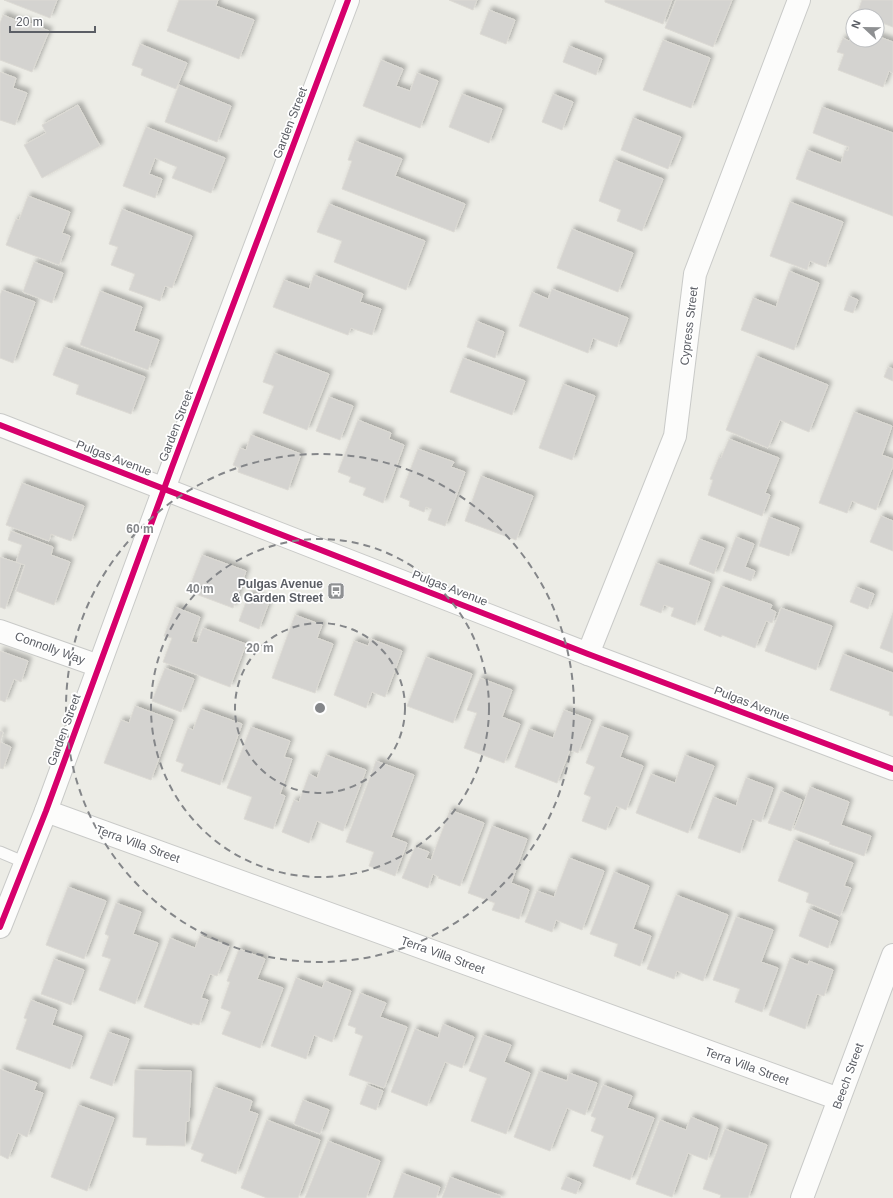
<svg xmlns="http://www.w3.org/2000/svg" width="893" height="1198" viewBox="0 0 893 1198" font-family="Arial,sans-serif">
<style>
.building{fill:#d4d3d0;stroke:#dcdad4;filter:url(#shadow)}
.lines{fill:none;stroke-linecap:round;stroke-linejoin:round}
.service-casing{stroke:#c9cac8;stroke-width:13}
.minor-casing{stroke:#c9cac8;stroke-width:24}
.tertiary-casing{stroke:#c9cac8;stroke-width:24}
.service{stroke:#fcfcfb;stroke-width:11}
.minor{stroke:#fcfcfb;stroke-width:22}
.tertiary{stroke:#fcfcfb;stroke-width:22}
.cycleway-casing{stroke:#fff;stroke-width:8}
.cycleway{stroke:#d6006c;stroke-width:6}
.ring{fill:none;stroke:#848689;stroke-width:2;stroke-dasharray:7 5}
.labels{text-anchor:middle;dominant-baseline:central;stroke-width:3.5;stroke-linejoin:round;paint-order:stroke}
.street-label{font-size:12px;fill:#5b5e65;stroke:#fff}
.poi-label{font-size:12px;font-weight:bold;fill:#5b5e65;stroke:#fff;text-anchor:end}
.centre{fill:#848689;stroke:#fff;stroke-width:2}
.ring-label{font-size:12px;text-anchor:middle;font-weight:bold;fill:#848689;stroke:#fff;stroke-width:3.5;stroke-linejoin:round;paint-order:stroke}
</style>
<defs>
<filter id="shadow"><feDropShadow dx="3.5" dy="-3.5" stdDeviation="2" flood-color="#0004"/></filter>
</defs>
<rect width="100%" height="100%" fill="#ecece6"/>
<g class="building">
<path d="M4 0H57L50 18Z"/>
<path d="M179 0H218L216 6 254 20 239 59 167 31Z"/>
<path d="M449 0H477L473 10Z"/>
<path d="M605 0H672L663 24 605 2Z"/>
<path d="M676 0H732L713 47 665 28Z"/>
<path d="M862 0H893V27L877 21V16H863L857 14Z"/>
<path d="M489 10 515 20 506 44 480 34Z"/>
<path d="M3 15 23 23 24 21 49 31 32 72 0 60V23Z"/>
<path d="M853 29V40H877V36L893 42V73L889 71 883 87 838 70 844 54 837 52 843 38 849 41Z"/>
<path d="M663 40 710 58 691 108 643 90Z"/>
<path d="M140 44 187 63 176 89 141 75 143 69 132 65Z"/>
<path d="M569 46 602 59 596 75 563 62Z"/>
<path d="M381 60 403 69 396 86 410 91 417 73 438 81 420 128 363 106Z"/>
<path d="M0 72 16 78 13 88 27 93 15 125 0 120Z"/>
<path d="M179 85 231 106 217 142 165 122Z"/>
<path d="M462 94 502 109 489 143 449 127Z"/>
<path d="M553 94 573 102 562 130 542 122Z"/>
<path d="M78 105 100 146 42 178 24 145 46 133 42 125Z"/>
<path d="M822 107 893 133V216L796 179 807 150 841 163 845 150 848 151 849 147 813 133Z"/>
<path d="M633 118 681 137 668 169 621 150Z"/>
<path d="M146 127 225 158 211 193 172 178 177 167 155 158 149 174 162 179 155 198 123 186Z"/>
<path d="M355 141 402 159 395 176 465 204 454 232 342 189 352 161 348 160Z"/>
<path d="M614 160 663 179 642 231 617 221 621 210 599 201Z"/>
<path d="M28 196 70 212 62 233 70 236 59 265 6 245 16 219 19 220Z"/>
<path d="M790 202 843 222 826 267 810 261 807 270 770 256Z"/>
<path d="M329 204 425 241 406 290 334 262 342 241 317 232Z"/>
<path d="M122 209 192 236 172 288 165 286 160 301 129 290 135 274 111 265 118 247 109 244Z"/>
<path d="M572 229 633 253 618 292 557 268Z"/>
<path d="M34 262 63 273 52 303 23 292Z"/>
<path d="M789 271 819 283 794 350 741 330 753 298 776 307Z"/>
<path d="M314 275 363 294 360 302 381 309 372 335 351 328 348 335 273 307 284 280 309 289Z"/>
<path d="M552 289 628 318 617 347 593 338 588 353 519 326 532 292 548 299Z"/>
<path d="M2 290 35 302 13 363 0 358V296Z"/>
<path d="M100 291 142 307 134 331 159 340 148 370 80 345Z"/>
<path d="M849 296 858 300 853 313 844 310Z"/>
<path d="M476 321 504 332 495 358 467 347Z"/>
<path d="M64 347 145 377 131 414 76 394 79 385 53 375Z"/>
<path d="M274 353 329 374 307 430 263 413 274 386 263 382Z"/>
<path d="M756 356 828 385 809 432 780 420 768 448 726 430Z"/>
<path d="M463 358 525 381 512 415 450 392Z"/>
<path d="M888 367 893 369V381L884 377Z"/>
<path d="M563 384 595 396 572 460 539 448Z"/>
<path d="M329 397 353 406 340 440 316 431Z"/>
<path d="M854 412 892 426 882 455 893 459V466L876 510 852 501 847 513 819 503Z"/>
<path d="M358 420 391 433 389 439 404 445 383 503 363 495 366 488 349 482 351 477 338 472Z"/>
<path d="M251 435 301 454 288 490 238 472 239 468 233 465 240 448 246 450Z"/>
<path d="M729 439 779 458 765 493 770 495 762 516 708 495 713 480 710 479 719 457 721 458Z"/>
<path d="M418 449 454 462 451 467 465 472 445 526 428 520 432 509 426 507 424 512 409 506 410 501 400 497Z"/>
<path d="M481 476 533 496 516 540 465 521Z"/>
<path d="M22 483 84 506 71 541 51 534 49 541 6 525Z"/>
<path d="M881 516 893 521V551L870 542Z"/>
<path d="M769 517 799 528 789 556 759 546Z"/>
<path d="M11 531 53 547 51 555 70 562 54 605 16 591 25 565 16 562 22 545 8 540Z"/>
<path d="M736 537 754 544 745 567 755 571 751 581 723 571Z"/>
<path d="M699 539 724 548 714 574 689 564Z"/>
<path d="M202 555 246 571 233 608 188 591Z"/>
<path d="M0 557 21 564 5 609 0 607Z"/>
<path d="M656 563 710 582 695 625 671 616 674 608 664 605 661 613 640 605Z"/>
<path d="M721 586 772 605 770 609 776 612 772 623 766 621 755 648 722 635 721 637 704 630Z"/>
<path d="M856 587 874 594 868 609 850 602Z"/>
<path d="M249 594 269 602 259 629 239 621Z"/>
<path d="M175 607 200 617 191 642 197 643 203 628 246 644 230 687 163 662 172 638 164 636Z"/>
<path d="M781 608 832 626 816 670 765 651Z"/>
<path d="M893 613V653L880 648Z"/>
<path d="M295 615 322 625 317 638 333 644 315 693 272 678Z"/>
<path d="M371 639 402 651 385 697 372 692 366 708 334 695 354 641 368 646Z"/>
<path d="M0 651 28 661 21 682 14 679 5 702 0 700Z"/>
<path d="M843 654 893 673V716L889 715 890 712 830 690Z"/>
<path d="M426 657 472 674 453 723 407 706Z"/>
<path d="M165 668 194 679 181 712 152 701Z"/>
<path d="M480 678 512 690 502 717 520 724 504 763 464 748 477 713 467 710Z"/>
<path d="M135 706 173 720 151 780 104 763 121 720 129 723Z"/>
<path d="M201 709 242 724 220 785 181 771 184 764 176 761 188 728 193 730Z"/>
<path d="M564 710 591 720 578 753 570 750 557 783 515 767 529 729 553 738Z"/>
<path d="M600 726 628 736 620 757 643 766 626 810 616 806 606 830 582 821 591 797 584 794 595 767 586 763Z"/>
<path d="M251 727 290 741 284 757 292 759 280 794 285 796 273 829 244 819 252 797 227 788Z"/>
<path d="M0 731 3 732 0 742Z"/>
<path d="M0 742 11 747 3 769 0 768Z"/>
<path d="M326 755 366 770 343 831 317 821 309 843 282 832 294 800 299 802 309 774 317 778Z"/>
<path d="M685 755 714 766 688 833 636 813 651 774 675 783Z"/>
<path d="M376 761 414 775 391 837 407 843 395 876 369 866 374 852 346 842Z"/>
<path d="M746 778 773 788 761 822 752 819 740 853 698 838 713 797 736 806Z"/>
<path d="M810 787 849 802 841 825 871 836 864 856 829 844 830 842 794 829Z"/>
<path d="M781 791 802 800 791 831 768 823Z"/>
<path d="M450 810 484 823 460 886 438 878 439 877 433 874 428 888 402 878 415 847 429 852 426 858 431 860Z"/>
<path d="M492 826 527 839 511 883 529 890 519 919 492 910 495 903 468 893Z"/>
<path d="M794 840 853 863 844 886 851 888 840 916 806 902 809 893 778 881Z"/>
<path d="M569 858 604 871 582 930 556 920 552 932 525 922 537 891 554 897Z"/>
<path d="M614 872 649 886 633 929 651 936 640 966 614 956 618 944 590 934Z"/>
<path d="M68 887 106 901 84 959 46 945Z"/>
<path d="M676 895 728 915 703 981 677 971 674 979 647 969Z"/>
<path d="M116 903 141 912 133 934 158 943 135 1004 99 990 111 959 102 956 109 936 105 934Z"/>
<path d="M809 909 838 921 828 948 799 936Z"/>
<path d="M736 917 773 930 761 962 778 968 762 1012 735 1002 740 989 713 980Z"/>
<path d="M200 936 229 946 217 976 210 974 201 998 208 1000 199 1025 192 1023V1025L144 1007 170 938 195 948Z"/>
<path d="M239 949 265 959 257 979 283 988 260 1048 222 1034 231 1012 221 1008 230 982 227 981Z"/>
<path d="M790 958 808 965 809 961 833 970 824 996 817 994 805 1029 769 1015Z"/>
<path d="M54 959 84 970 71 1005 41 994Z"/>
<path d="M296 978 322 988 325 981 351 991 332 1042 314 1035 306 1059 271 1046Z"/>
<path d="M360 993 386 1003 380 1017 407 1027 384 1088 349 1075 363 1036 355 1033 356 1028 348 1025Z"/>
<path d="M31 1000 57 1010 52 1025 82 1036 70 1069 16 1049 27 1019 24 1018Z"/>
<path d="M443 1024 474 1037 462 1068 445 1062 427 1106 391 1092 415 1029 438 1038Z"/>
<path d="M108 1032 129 1039 112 1086 90 1078Z"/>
<path d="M483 1035 511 1045 504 1062 530 1073 506 1134 471 1121 487 1078 469 1071Z"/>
<path d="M0 1069 37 1083 34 1090 43 1093 27 1137 18 1133 8 1159 0 1155Z"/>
<path d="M135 1070 191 1071 189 1121 186 1122 185 1146 146 1145 147 1138 133 1137Z"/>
<path d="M539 1071 567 1081 569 1073 597 1083 585 1115 567 1108 550 1151 514 1137Z"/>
<path d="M367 1085 383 1091 376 1110 360 1104Z"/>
<path d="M603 1085 632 1096 627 1108 654 1118 630 1180 593 1166 604 1136 591 1131 596 1118 591 1116Z"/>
<path d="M214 1087 252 1101 249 1111 258 1114 236 1174 201 1161 204 1154 191 1149Z"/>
<path d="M303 1100 329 1110 320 1134 294 1124Z"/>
<path d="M78 1105 114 1118 87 1191 51 1177Z"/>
<path d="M691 1117 718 1128 707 1160 688 1153 672 1197 636 1184 660 1120 686 1130Z"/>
<path d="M267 1120 320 1140 298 1198H267L241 1188Z"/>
<path d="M725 1129 767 1145 748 1198H720L721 1195 703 1189Z"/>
<path d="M328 1141 380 1161 366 1198H305Z"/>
<path d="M402 1173 440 1187 436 1198H393Z"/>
<path d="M450 1177 501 1196 500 1198H442Z"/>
<path d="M566 1177 581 1183 576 1194 561 1189Z"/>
</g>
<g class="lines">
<defs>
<path id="service" d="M0 852 26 863"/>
<g id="minor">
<path d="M0 631 99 666"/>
<path d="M588 654 675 436 695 274 799 0"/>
<path d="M46 811 839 1099"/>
<path d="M0 927 46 811 172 467 348 0"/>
<path d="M802 1198 893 955"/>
</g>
<path id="tertiary" d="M0 425 588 654 893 769"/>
</defs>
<use href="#service" class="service-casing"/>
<use href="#minor" class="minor-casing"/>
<use href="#tertiary" class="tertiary-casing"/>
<use href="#service" class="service"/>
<use href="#minor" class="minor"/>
<use href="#tertiary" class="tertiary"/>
<defs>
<g id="cycleway">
<path d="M0 425 588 654 893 769"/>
<path d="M0 927 46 811 172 467 348 0"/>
</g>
</defs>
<use href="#cycleway" class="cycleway-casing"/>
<use href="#cycleway" class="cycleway"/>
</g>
<g class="ring">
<circle cx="320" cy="708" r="85"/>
<circle cx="320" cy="708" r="169"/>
<circle cx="320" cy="708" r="254"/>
</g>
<defs>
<symbol id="bus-square" viewBox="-11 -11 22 22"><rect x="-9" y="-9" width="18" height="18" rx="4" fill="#8e9092" stroke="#fff"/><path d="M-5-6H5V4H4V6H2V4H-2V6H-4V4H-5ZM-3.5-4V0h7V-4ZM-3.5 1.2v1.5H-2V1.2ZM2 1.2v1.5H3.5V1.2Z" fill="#fff"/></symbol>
</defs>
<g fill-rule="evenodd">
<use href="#bus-square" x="326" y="581" width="20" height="20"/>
</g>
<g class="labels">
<g class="street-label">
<text transform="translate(290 123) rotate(-69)">Garden Street</text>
<text transform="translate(689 326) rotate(-83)">Cypress Street</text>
<text transform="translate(176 426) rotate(-69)">Garden Street</text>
<text transform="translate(114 458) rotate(21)">Pulgas Avenue</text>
<text transform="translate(450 588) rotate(21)">Pulgas Avenue</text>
<text transform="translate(50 648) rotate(20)">Connolly Way</text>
<text transform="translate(752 704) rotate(21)">Pulgas Avenue</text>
<text transform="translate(64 730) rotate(-70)">Garden Street</text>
<text transform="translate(138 844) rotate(20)">Terra Villa Street</text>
<text transform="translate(443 955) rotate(20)">Terra Villa Street</text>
<text transform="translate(747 1066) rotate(20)">Terra Villa Street</text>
<text transform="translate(848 1076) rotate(-70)">Beech Street</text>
</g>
<g class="poi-label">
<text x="323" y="584">Pulgas Avenue<tspan x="323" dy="14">&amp; Garden Street</tspan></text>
</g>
</g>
<circle cx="320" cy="708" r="6" class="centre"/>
<g class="ring-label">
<text x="140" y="533">60 m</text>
<text x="200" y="593">40 m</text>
<text x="260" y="652">20 m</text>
</g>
<g transform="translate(865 28) rotate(292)"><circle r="19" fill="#ffffff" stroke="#bdbfc1"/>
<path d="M0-3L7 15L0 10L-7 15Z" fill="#8e9092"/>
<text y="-6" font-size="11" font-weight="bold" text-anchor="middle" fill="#5b5e65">N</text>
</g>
<path d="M10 26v6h85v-6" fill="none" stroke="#5b5e65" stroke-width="2"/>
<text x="16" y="26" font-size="12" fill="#5b5e65" stroke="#ffffff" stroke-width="3" paint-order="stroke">20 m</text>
</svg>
